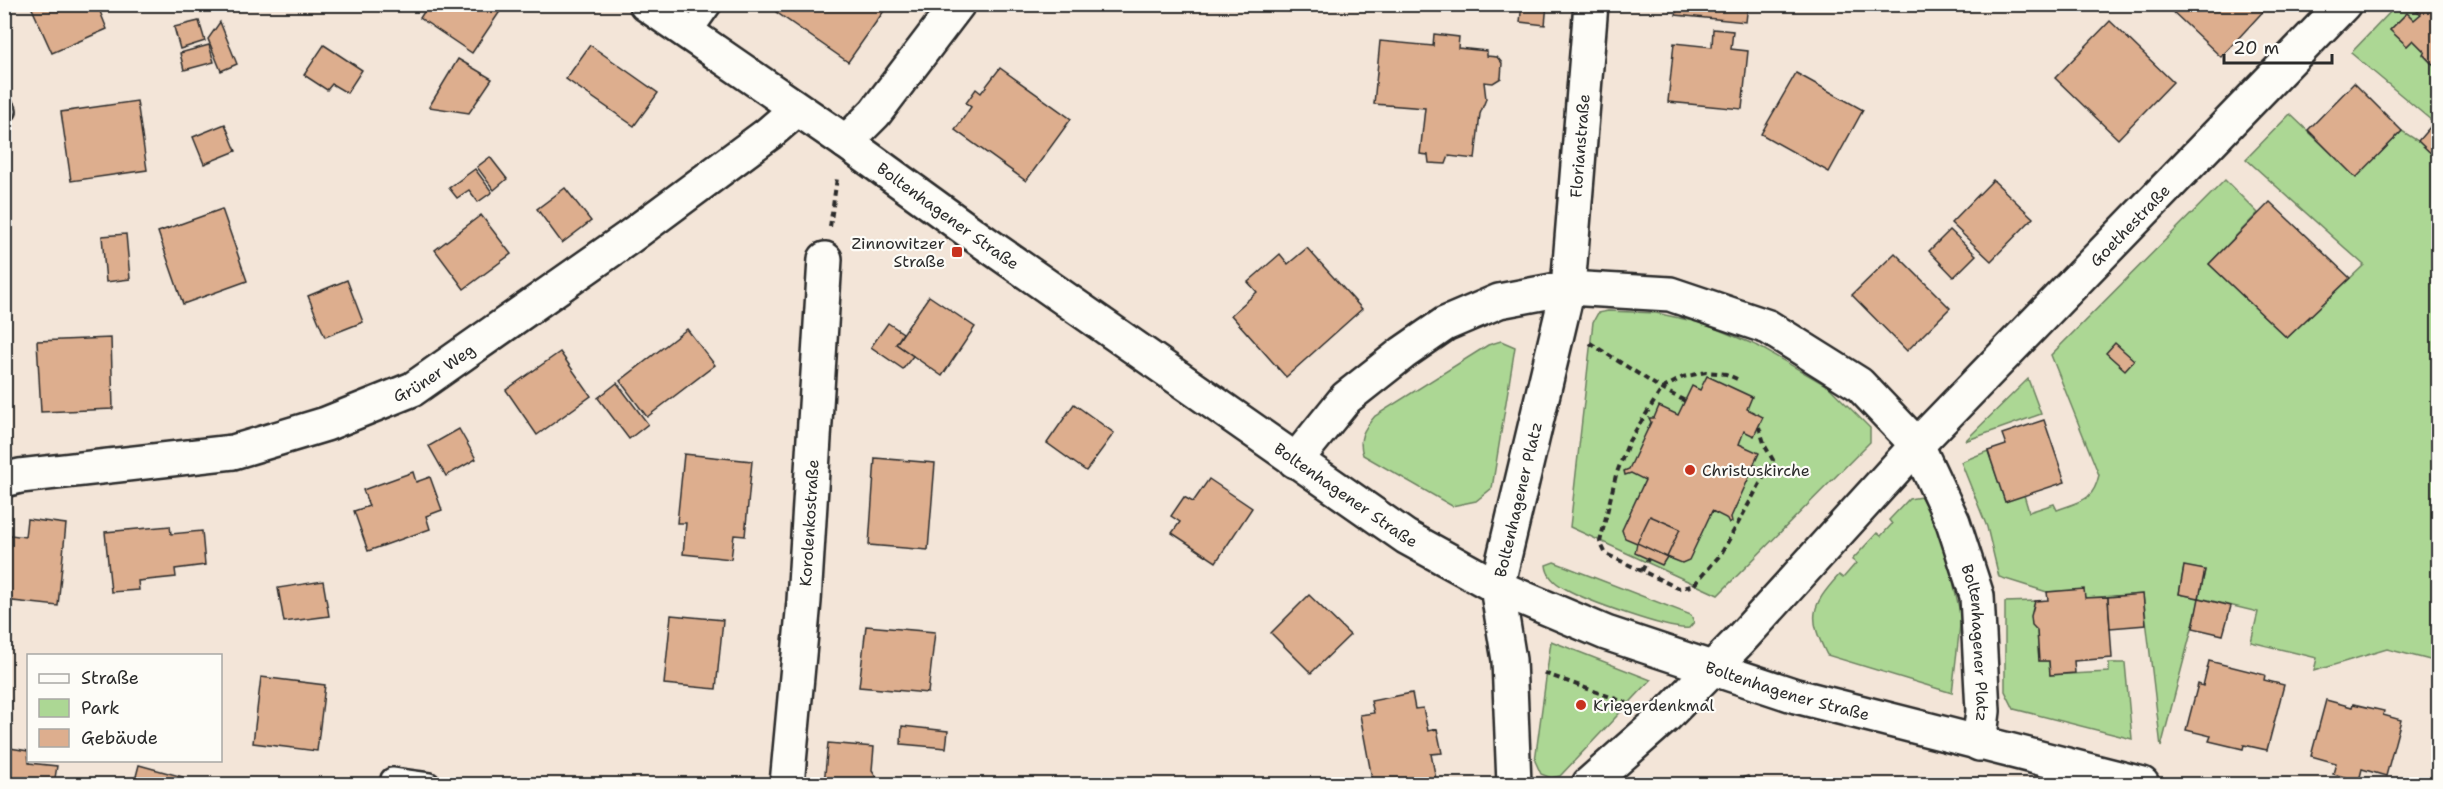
<svg xmlns="http://www.w3.org/2000/svg" width="2443" height="789" viewBox="0 0 2443 789" font-family="'Shantell Sans',sans-serif">
<style>
.green{fill:#acd794;stroke:#6c8160;stroke-width:1.5;fill-rule:evenodd}
.building{fill:#ddae8e;stroke:#2b2b2b;stroke-width:1.5}
.lines{fill:none;stroke-linecap:round;stroke-linejoin:round}
.lane-casing{stroke:#2b2b2b;stroke-width:26}
.street-casing{stroke:#2b2b2b;stroke-width:38}
.secondary-casing{stroke:#2b2b2b;stroke-width:38}
.path{stroke:#2b2b2b;stroke-width:4;stroke-dasharray:6 4.5;stroke-linecap:butt}
.lane{stroke:#fdfcf7;stroke-width:21}
.street{stroke:#fdfcf7;stroke-width:33}
.secondary{stroke:#fdfcf7;stroke-width:33}
.poi-dot{fill:#c8321e;stroke:#fdfcf7;stroke-width:2}
.labels{text-anchor:middle;dominant-baseline:central;stroke-width:4.5;stroke-linejoin:round;paint-order:stroke}
.street-label{font-size:16px;fill:#2b2b2b;stroke:#fdfcf7}
.poi-label{font-size:16px;fill:#2b2b2b;stroke:#fdfcf7;text-anchor:start}
</style>
<rect width="100%" height="100%" fill="#f3e5d8"/>
<filter id="ink" filterUnits="userSpaceOnUse"><feTurbulence type="fractalNoise" baseFrequency=".0167" numOctaves="2"/><feDisplacementMap in="SourceGraphic" scale="12" xChannelSelector="R" yChannelSelector="G"/><feConvolveMatrix kernelMatrix="1 2 1 2 8 2 1 2 1" color-interpolation-filters="sRGB"/></filter>
<g filter="url(#ink)">
<g class="green">
<path d="M2397 5H2421L2416 10 2421 14 2414 20 2407 13 2390 30 2407 46 2413 40 2425 52 2423 55 2438 70V126L2351 53Z"/>
<path d="M2290 114 2356 177 2402 131 2418 141 2438 160V662L2387 649 2314 671 2317 658 2251 642 2258 612 2200 598 2161 747 2143 594 2085 598 2083 590 2047 592 1999 577 1987 527 1961 462 1988 451 2005 501 2024 495 2029 512 2054 504 2057 510C2080 501 2093 502 2099 475L2051 355 2225 180 2258 213 2209 264 2287 338 2364 265 2246 159ZM2184 567 2205 570 2199 598 2179 594Z"/>
<path d="M1608 311 1656 313 1702 323 1758 346 1829 387 1870 428V442L1718 595 1570 527 1593 322 1598 313Z"/>
<path d="M1501 341 1515 347 1492 488 1476 501 1452 506 1363 455C1358 438 1363 430 1375 416L1488 345Z"/>
<path d="M2028 379 2041 414 1965 441Z"/>
<path d="M1921 497 1944 540 1961 617 1952 693 1827 655C1808 617 1810 607 1839 575L1843 578 1856 563 1852 560 1877 533 1881 536 1892 524 1889 520 1909 499Z"/>
<path d="M1554 562 1691 615 1694 622 1689 628C1670 631 1585 600 1566 589 1556 584 1547 577 1546 565Z"/>
<path d="M2035 601C2034 613 2027 620 2037 630L2039 661H2049L2050 675 2109 672V663H2125L2132 739 2014 709 2005 691V602Z"/>
<path d="M1551 641 1651 680 1560 776 1551 778 1541 774 1535 761Z"/>
</g>
<g class="building">
<path d="M30 4H97L107 29 52 53Z"/>
<path d="M429 4H505L472 53 420 18Z"/>
<path d="M781 4H882L886 8 848 62 776 12Z"/>
<path d="M1522 4H1547L1545 25 1520 22Z"/>
<path d="M1678 4H1748L1746 22 1676 15Z"/>
<path d="M2174 4H2270L2221 57 2170 9Z"/>
<path d="M2421 4H2438V70L2423 54 2425 52 2413 40 2407 46 2390 30 2407 13 2414 20 2421 14 2416 10Z"/>
<path d="M199 21 205 41 180 49 174 27Z"/>
<path d="M2110 21 2173 82 2118 139 2055 78Z"/>
<path d="M220 22 237 64 221 71 208 39Z"/>
<path d="M1713 29 1733 31 1731 49 1748 51 1742 109 1668 102 1674 43 1712 47Z"/>
<path d="M1434 34 1459 37 1458 48 1487 51V56L1497 57 1502 63 1501 78 1493 83 1484 82 1486 99 1480 114 1475 159 1449 156 1446 164 1429 163 1428 155 1420 154 1425 108 1374 104 1380 41 1433 46Z"/>
<path d="M209 45 214 62 184 70 180 53Z"/>
<path d="M324 45 362 70 347 93 332 84 327 90 304 75Z"/>
<path d="M590 45 658 93 634 126 566 79Z"/>
<path d="M458 59 492 79 469 113 429 107Z"/>
<path d="M1000 68 1071 119 1026 181 955 130 971 107 966 103 976 89 981 93Z"/>
<path d="M1796 73 1863 110 1829 172 1761 134Z"/>
<path d="M2354 83 2402 131 2356 178 2308 130Z"/>
<path d="M137 101 147 170 71 181 61 112Z"/>
<path d="M225 124 236 151 204 164 193 137Z"/>
<path d="M2430 127 2438 135V160L2418 141Z"/>
<path d="M490 157 507 179 494 190 477 167Z"/>
<path d="M475 169 492 192 478 202 469 190 457 198 449 188Z"/>
<path d="M1993 180 2033 218 1991 261 1951 223Z"/>
<path d="M565 188 591 221 562 243 537 209Z"/>
<path d="M2270 202 2350 278 2287 338 2209 264Z"/>
<path d="M222 209 247 281 183 304 158 232Z"/>
<path d="M481 215 511 254 464 289 435 250Z"/>
<path d="M1950 230 1976 255 1954 277 1929 251Z"/>
<path d="M126 234 130 279 106 282 102 236Z"/>
<path d="M1307 248 1362 309 1286 377 1231 315 1257 292 1248 282 1280 254 1288 264Z"/>
<path d="M1895 253 1950 308 1907 351 1852 295Z"/>
<path d="M347 280 363 322 325 337 308 296Z"/>
<path d="M929 296 975 327 942 376 896 344Z"/>
<path d="M888 323 903 333 896 344 913 356 903 369 871 347Z"/>
<path d="M687 329 715 365 647 417 620 381Z"/>
<path d="M111 338 113 409 41 412 37 341Z"/>
<path d="M2115 343 2134 360 2125 370 2106 353Z"/>
<path d="M560 352 591 396 537 435 506 390Z"/>
<path d="M1707 376 1752 397 1747 409 1763 417 1754 436 1744 431 1739 444 1759 453 1753 466 1756 465 1757 469 1752 471 1731 517 1732 522 1729 524 1726 518 1712 511 1689 560 1682 563 1667 557 1662 565 1635 553 1637 543 1625 538 1623 533 1622 530 1645 480 1631 473 1625 475 1624 471 1629 469 1651 422 1649 418H1654L1659 406 1678 415 1692 386 1700 390Z"/>
<path d="M617 383 648 424 629 439 598 398Z"/>
<path d="M1074 404 1114 433 1086 471 1047 443Z"/>
<path d="M2044 420 2065 482 2005 502 1988 451 2006 445 2002 434Z"/>
<path d="M459 429 476 459 446 476 429 446Z"/>
<path d="M684 454 752 461 745 536 734 535 731 559 683 554 686 523H677Z"/>
<path d="M875 458 935 463 928 550 869 545Z"/>
<path d="M413 472 416 482 430 477 442 510 426 516 430 529 368 551 354 511 369 506 363 490Z"/>
<path d="M1209 479 1252 508 1216 562 1172 533 1180 522 1171 516 1184 497 1193 502Z"/>
<path d="M1650 516 1680 529 1667 557 1637 543Z"/>
<path d="M27 519 66 524 58 606 4 600V534L25 537Z"/>
<path d="M170 526 171 534 202 531 205 565 175 569 176 577 138 581 139 590 111 592 105 532Z"/>
<path d="M2184 566 2205 570 2199 598 2179 594Z"/>
<path d="M323 581 329 616 284 622 278 588Z"/>
<path d="M2084 589 2085 598 2108 597 2112 658 2074 661 2075 673 2050 675 2049 661H2039L2037 630 2032 625 2031 616 2035 601 2048 600 2047 592Z"/>
<path d="M2143 594 2146 625 2110 628 2108 597Z"/>
<path d="M1309 595 1350 635 1311 673 1271 633Z"/>
<path d="M2199 598 2231 606 2223 635 2193 628Z"/>
<path d="M671 615 723 620 716 689 664 684Z"/>
<path d="M866 626 935 632 928 693 859 687Z"/>
<path d="M2209 661 2265 675 2264 680 2284 685 2267 750 2244 745 2243 749 2209 741 2211 736 2186 730 2198 684 2203 686Z"/>
<path d="M261 677 325 685 317 751 253 743Z"/>
<path d="M1412 693 1415 709 1423 708 1428 731 1437 729 1442 753 1431 754 1437 784H1373L1360 715 1374 713 1371 701Z"/>
<path d="M2326 700 2352 707 2353 704 2384 711 2383 715 2401 720 2386 776 2362 769 2359 781 2333 774 2336 763 2311 756Z"/>
<path d="M902 726 948 731 946 748 901 744Z"/>
<path d="M828 743 874 747 872 770 878 779 877 784H824Z"/>
<path d="M4 747 28 751 29 763 57 766 54 784H4Z"/>
<path d="M139 765 183 777 181 784H134Z"/>
<path d="M1748 776 1751 784H1721Z"/>
</g>
<g class="lines">
<defs>
<g id="lane">
<path d="M689 35 711 4"/>
<path d="M4 110 5 111"/>
<path d="M392 779 429 784"/>
</g>
<g id="street">
<path d="M846 142 875 113 958 4"/>
<path id="s1" d="M1295 461 1346 398 1403 353 1445 324 1499 301 1568 288 1670 294 1768 327 1859 384 1917 445 1953 522 1977 596 1983 711 1979 744"/>
<path id="s2" d="M4 480 20 476 233 452 326 424 413 389 628 238 768 134 797 109"/>
<path id="s3" d="M787 784 804 601 825 259"/>
<path id="s4" d="M1514 784 1509 660 1497 587 1568 288 1591 4"/>
<path id="s5" d="M1589 784 1666 716 1740 640 1917 445 2344 4"/>
</g>
<g id="secondary">
<path id="s6" d="M646 4 846 142 981 240 1406 537 1497 587 1606 633 1796 696 2142 784"/>
</g>
</defs>
<use href="#lane" class="lane-casing"/>
<use href="#street" class="street-casing"/>
<use href="#secondary" class="secondary-casing"/>
<g class="path">
<path d="M830 227 837 178"/>
<path d="M1590 343 1662 389 1685 401"/>
<path d="M1737 379 1726 374 1706 372 1683 377 1662 389 1629 441 1616 475 1600 542 1606 554 1678 588 1693 586 1721 554 1773 460 1765 446 1759 427"/>
<path d="M1642 571 1648 559"/>
<path d="M1544 673 1627 703"/>
</g>
<use href="#lane" class="lane"/>
<use href="#street" class="street"/>
<use href="#secondary" class="secondary"/>
</g>
</g>
<g class="poi-dot">
<rect x="951" y="246" width="12" height="12" rx="3"/>
<circle cx="1690" cy="470" r="6"/>
<circle cx="1581" cy="705" r="6"/>
</g>
<g class="labels">
<g class="street-label">
<text stroke="none"><textPath href="#s4" startOffset="648">Florianstraße</textPath></text>
<text stroke="none"><textPath href="#s6" startOffset="369">Boltenhagener Straße</textPath></text>
<text stroke="none"><textPath href="#s5" startOffset="778">Goethestraße</textPath></text>
<text stroke="none"><textPath href="#s2" startOffset="448">Grüner Weg</textPath></text>
<text stroke="none"><textPath href="#s6" startOffset="855">Boltenhagener Straße</textPath></text>
<text stroke="none"><textPath href="#s4" startOffset="288">Boltenhagener Platz</textPath></text>
<text stroke="none"><textPath href="#s3" startOffset="262">Korolenkostraße</textPath></text>
<text stroke="none"><textPath href="#s1" startOffset="940">Boltenhagener Platz</textPath></text>
<text stroke="none"><textPath href="#s6" startOffset="1341">Boltenhagener Straße</textPath></text>
</g>
<g class="poi-label">
<text x="945" y="243" text-anchor="end">Zinnowitzer<tspan x="945" dy="18">Straße</tspan></text>
<text x="1702" y="470">Christuskirche</text>
<text x="1593" y="705">Kriegerdenkmal</text>
</g>
</g>
<rect width="2443" height="789" fill="none" stroke="#fdfcf7" stroke-width="24"/>
<rect x="12" y="12" width="2419" height="765" fill="none" stroke="#2b2b2b" stroke-width="2" filter="url(#ink)"/>
<rect x="27" y="654" width="195" height="108" fill="#fdfcf7" stroke="#a9a8a5" stroke-width="1.5"/>
<rect x="39" y="674" width="30" height="9" fill="#fdfcf7" stroke="#a9a8a5" stroke-width="1.5"/>
<text x="81" y="684" font-size="18" fill="#2b2b2b">Straße</text>
<rect x="39" y="699" width="30" height="18" fill="#acd794" stroke="#a9a8a5" stroke-width="1.5"/>
<text x="81" y="714" font-size="18" fill="#2b2b2b">Park</text>
<rect x="39" y="729" width="30" height="18" fill="#ddae8e" stroke="#a9a8a5" stroke-width="1.5"/>
<text x="81" y="744" font-size="18" fill="#2b2b2b">Gebäude</text>
<path d="M2224 54v9h108v-9" fill="none" stroke="#2b2b2b" stroke-width="3"/>
<text x="2233" y="54" font-size="18" fill="#2b2b2b" stroke="#fdfcf7" stroke-width="4.5" paint-order="stroke">20 m</text>
</svg>
